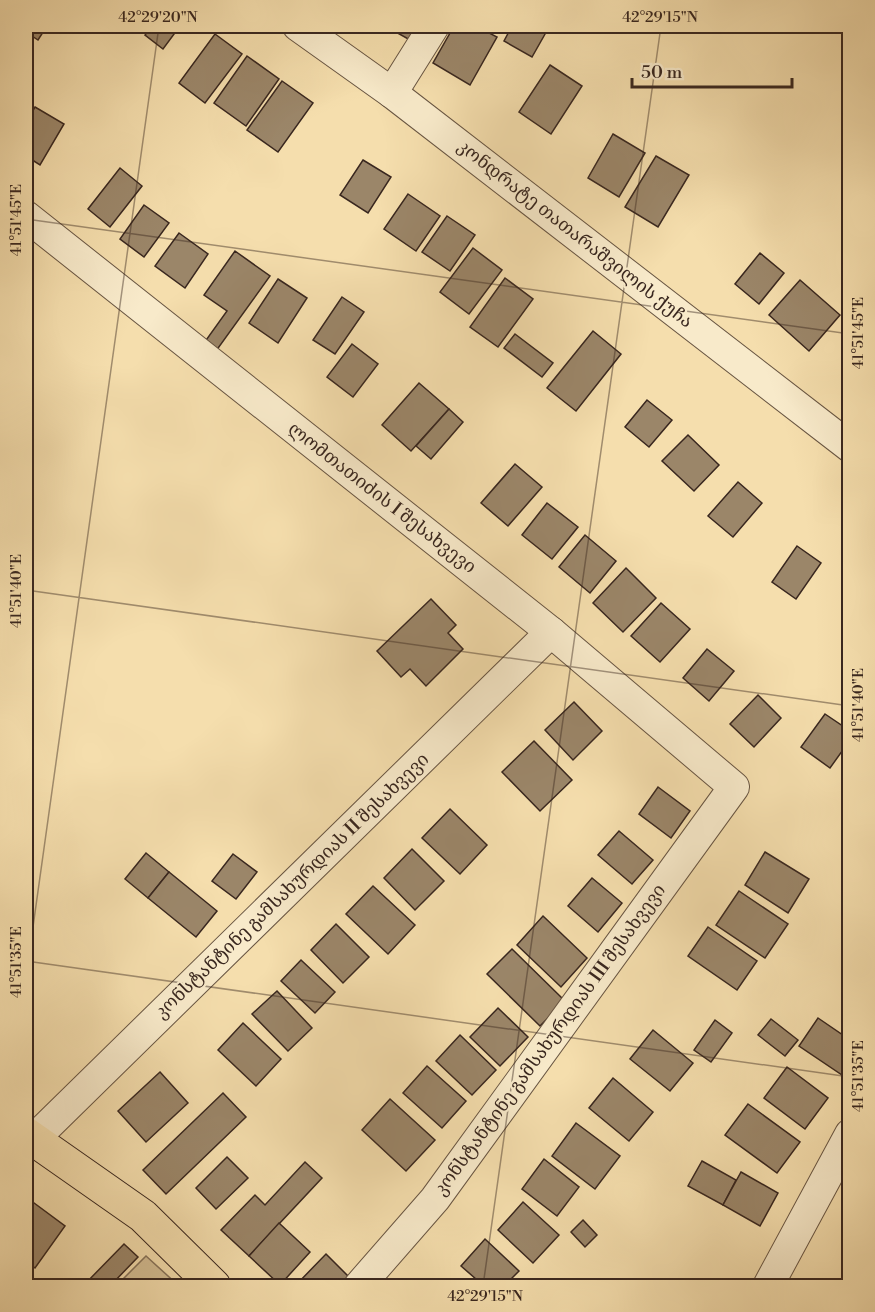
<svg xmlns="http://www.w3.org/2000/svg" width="875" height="1312" viewBox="0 0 875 1312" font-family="'Libre Bodoni','Noto Serif Georgian',serif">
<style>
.green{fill:#d5bf95;stroke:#87735a;stroke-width:1.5}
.building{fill:#9b8669;stroke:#39271f;stroke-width:1.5}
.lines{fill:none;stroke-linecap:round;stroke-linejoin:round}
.minor-casing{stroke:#685542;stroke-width:32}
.major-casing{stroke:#39271f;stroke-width:35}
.minor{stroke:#f8eaca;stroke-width:30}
.major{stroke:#f5dead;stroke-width:33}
.ticks{fill:none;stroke:#39271f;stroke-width:1.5;stroke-opacity:0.45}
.labels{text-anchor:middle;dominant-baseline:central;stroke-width:4.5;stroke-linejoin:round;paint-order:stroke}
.street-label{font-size:18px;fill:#39271f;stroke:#f8eaca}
.neatline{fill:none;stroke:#39271f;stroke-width:2}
.ticks-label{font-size:15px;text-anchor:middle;fill:#39271f}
</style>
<rect width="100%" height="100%" fill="#f5dead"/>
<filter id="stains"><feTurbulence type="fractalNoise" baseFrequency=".00333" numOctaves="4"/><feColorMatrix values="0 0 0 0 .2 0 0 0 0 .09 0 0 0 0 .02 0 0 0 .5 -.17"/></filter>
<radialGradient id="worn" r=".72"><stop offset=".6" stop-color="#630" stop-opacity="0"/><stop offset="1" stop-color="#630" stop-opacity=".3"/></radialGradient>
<path class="green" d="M146 1256 179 1286H116Z"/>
<g class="building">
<path d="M27 26H47L38 40 26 32Z"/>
<path d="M152 26H180L163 49 145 35Z"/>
<path d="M385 26H418L410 40Z"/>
<path d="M454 26H476L497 37 470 85 433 63Z"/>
<path d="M512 26 549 27 532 57 504 41Z"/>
<path d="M215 34 242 54 205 103 179 83Z"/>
<path d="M247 56 279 79 246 126 214 103Z"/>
<path d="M550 65 582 86 551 134 519 112Z"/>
<path d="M282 81 313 103 278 152 247 130Z"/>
<path d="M35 107 64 124 40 165 26 156V122Z"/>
<path d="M613 134 645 153 619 197 588 178Z"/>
<path d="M656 156 689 175 658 227 625 207Z"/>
<path d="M363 160 391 177 368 213 340 195Z"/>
<path d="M120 168 142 186 110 227 88 209Z"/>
<path d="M408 194 440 216 416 251 384 229Z"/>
<path d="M144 205 169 223 144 257 120 239Z"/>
<path d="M447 216 475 235 450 271 422 252Z"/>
<path d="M179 233 208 254 185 288 155 266Z"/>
<path d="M473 248 502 270 469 314 440 292Z"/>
<path d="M235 251 270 276 216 351 204 343 227 311 204 295Z"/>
<path d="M760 253 784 273 759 304 735 284Z"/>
<path d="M505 278 533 299 498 347 470 327Z"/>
<path d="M278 279 307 298 278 343 249 323Z"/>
<path d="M800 280 840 315 809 351 769 315Z"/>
<path d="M342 297 364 312 335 354 313 340Z"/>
<path d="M593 331 621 354 576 411 547 388Z"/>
<path d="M515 334 553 363 542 377 504 348Z"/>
<path d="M352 344 378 364 353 397 327 377Z"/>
<path d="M419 383 449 409 411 451 382 425Z"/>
<path d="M647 400 672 420 649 447 625 427Z"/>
<path d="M449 409 463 422 431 459 416 446Z"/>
<path d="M688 435 719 465 694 491 662 461Z"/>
<path d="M515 464 542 487 508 526 481 503Z"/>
<path d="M738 482 762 503 733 537 708 516Z"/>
<path d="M547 503 578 527 552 559 522 535Z"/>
<path d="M585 535 616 561 590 593 559 567Z"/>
<path d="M797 546 821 563 796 599 772 582Z"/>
<path d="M626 568 656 598 623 632 593 603Z"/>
<path d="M431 599 456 625 448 633 463 649 426 686 410 669 401 677 377 651Z"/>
<path d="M661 603 690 629 660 662 631 636Z"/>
<path d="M707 649 734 671 709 701 683 678Z"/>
<path d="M758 695 781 718 754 747 730 724Z"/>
<path d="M574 702 602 731 573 760 545 730Z"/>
<path d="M825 714 850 731V740L830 768 801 747Z"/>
<path d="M534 741 572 780 540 811 502 772Z"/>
<path d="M658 787 690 811 671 838 639 814Z"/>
<path d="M450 809 487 845 460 874 422 838Z"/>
<path d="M619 831 653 860 632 884 598 855Z"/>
<path d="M412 849 444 881 415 910 384 878Z"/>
<path d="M765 852 809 879 788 913 745 885Z"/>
<path d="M146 853 169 872 148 898 125 879Z"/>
<path d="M233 854 257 872 236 899 212 881Z"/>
<path d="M169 872 217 911 196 937 148 898Z"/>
<path d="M592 878 622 903 598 932 568 906Z"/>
<path d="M373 886 415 925 388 954 346 914Z"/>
<path d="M739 891 788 924 765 958 716 925Z"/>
<path d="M543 916 587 958 561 987 517 945Z"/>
<path d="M336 924 369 957 343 983 311 950Z"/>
<path d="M708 927 757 961 737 990 688 956Z"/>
<path d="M512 949 565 1001 540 1026 487 974Z"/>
<path d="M301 960 335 992 315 1013 281 981Z"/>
<path d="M277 991 312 1028 288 1051 252 1014Z"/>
<path d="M498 1008 528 1037 500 1066 470 1037Z"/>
<path d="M818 1018 850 1040V1063L842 1075 799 1046Z"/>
<path d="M771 1019 798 1040 785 1056 758 1035Z"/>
<path d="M715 1020 732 1033 711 1062 694 1050Z"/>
<path d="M243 1023 281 1059 256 1086 218 1050Z"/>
<path d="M653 1030 693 1063 670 1091 630 1059Z"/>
<path d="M460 1035 496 1070 472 1095 436 1061Z"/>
<path d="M427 1066 466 1101 442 1128 403 1093Z"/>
<path d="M787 1067 828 1098 805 1129 764 1098Z"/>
<path d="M160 1072 188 1103 146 1142 118 1111Z"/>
<path d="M613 1078 653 1112 629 1141 589 1108Z"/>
<path d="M223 1093 246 1117 166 1194 143 1170Z"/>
<path d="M390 1099 435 1140 406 1171 362 1130Z"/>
<path d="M748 1104 800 1142 777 1173 725 1135Z"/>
<path d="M576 1123 620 1156 595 1189 552 1156Z"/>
<path d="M227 1157 248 1178 216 1209 196 1188Z"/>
<path d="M544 1159 579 1187 557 1216 522 1189Z"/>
<path d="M702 1161 736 1180 723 1205 688 1186Z"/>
<path d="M305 1162 322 1178 249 1256 221 1230 255 1195 265 1205Z"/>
<path d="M741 1172 778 1193 760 1226 723 1205Z"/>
<path d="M26 1197 65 1226 35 1268 26 1261Z"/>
<path d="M523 1202 559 1235 533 1263 498 1230Z"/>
<path d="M583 1220 597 1235 585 1247 571 1232Z"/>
<path d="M279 1223 310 1252 280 1285 249 1256Z"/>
<path d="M485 1239 519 1271 504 1286H484L461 1266Z"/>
<path d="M124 1244 138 1257 110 1286H83Z"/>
<path d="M326 1254 354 1282 350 1286H295Z"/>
</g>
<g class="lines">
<defs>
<g id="minor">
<path d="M298 26 392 93 850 447"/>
<path d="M392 93 434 26"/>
<path d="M26 216 551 632 734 787 435 1199 359 1286"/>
<path d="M33 1140 551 632"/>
<path d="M768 1286 850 1134"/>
</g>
<path id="major" d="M26 1134 143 1216 214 1286"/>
</defs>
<use href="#minor" class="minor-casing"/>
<use href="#major" class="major-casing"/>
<use href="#minor" class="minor"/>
<use href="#major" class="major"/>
</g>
<path class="ticks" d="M26 219 850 334M26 590 850 706M26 961 850 1077M26 977 159 26M483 1286 661 26"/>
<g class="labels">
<g class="street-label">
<text transform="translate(575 234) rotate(38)">კონდრატე თათარაშვილის ქუჩა</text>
<text transform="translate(382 498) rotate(38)">ლომთათიძის I შესახვევი</text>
<text transform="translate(292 886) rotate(-44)">კონსტანტინე გამსახურდიას II შესახვევი</text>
<text transform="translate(550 1040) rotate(-54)">კონსტანტინე გამსახურდიას III შესახვევი</text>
</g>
</g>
<rect width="875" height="1312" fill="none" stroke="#f5dead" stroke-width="66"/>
<path d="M632 78v9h160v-9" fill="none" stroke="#39271f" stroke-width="3"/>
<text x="641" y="78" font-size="18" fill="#39271f" stroke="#f8eaca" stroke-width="4.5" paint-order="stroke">50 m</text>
<rect x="33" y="33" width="809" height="1246" class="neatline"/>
<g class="ticks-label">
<text x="158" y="22">42°29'20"N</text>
<text x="660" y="22">42°29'15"N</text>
<text transform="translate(16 220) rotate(-90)" y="5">41°51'45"E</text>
<text transform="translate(858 333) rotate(-90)" y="5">41°51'45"E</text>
<text transform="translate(16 591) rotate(-90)" y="5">41°51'40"E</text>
<text transform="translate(858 705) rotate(-90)" y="5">41°51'40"E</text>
<text transform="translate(16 962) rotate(-90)" y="5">41°51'35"E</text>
<text transform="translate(858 1076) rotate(-90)" y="5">41°51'35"E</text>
<text x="485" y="1301">42°29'15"N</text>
</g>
<rect width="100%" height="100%" filter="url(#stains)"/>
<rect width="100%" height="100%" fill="url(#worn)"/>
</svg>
